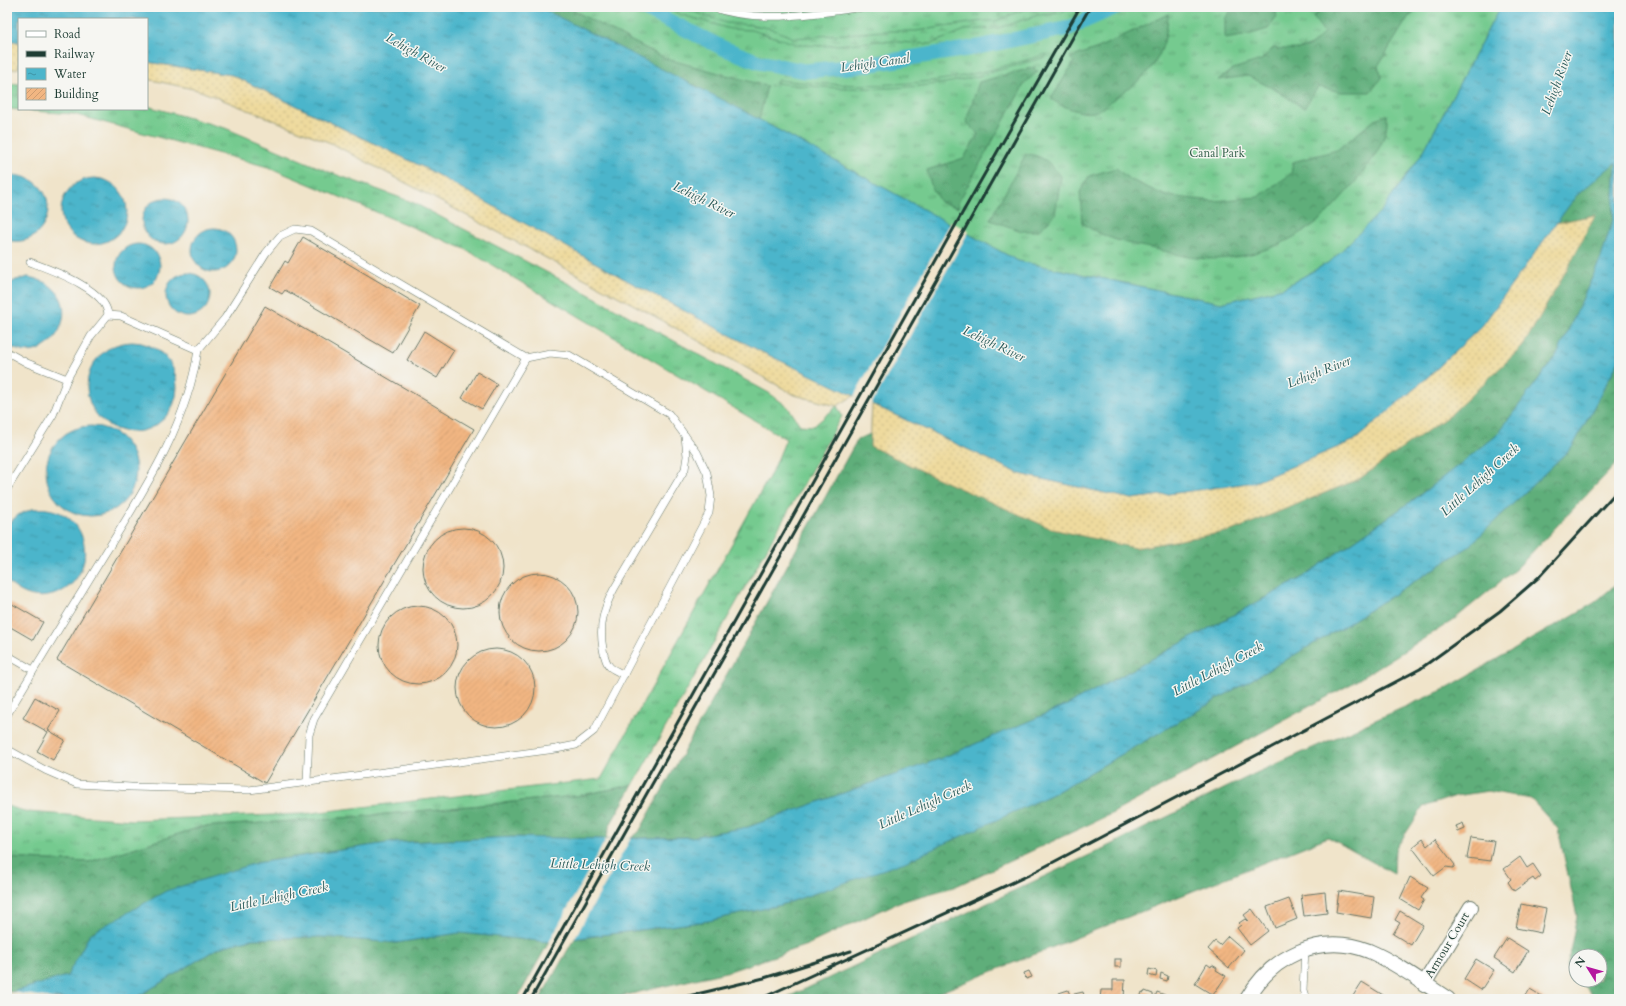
<svg xmlns="http://www.w3.org/2000/svg" width="1626" height="1006" viewBox="0 0 1626 1006" font-family="Cardo,serif">
<style>
.grass{fill:url(#grass-tufts);stroke:#4a8462}
.forest{fill:url(#forest-crowns);stroke:#3f7657}
.wetland{fill:url(#wetland-marsh);stroke:#4a8462}
.sand{fill:url(#sand-dots);stroke:#868c69}
.water{fill:url(#water-ripples);stroke:#367980}
.pier{fill:#f0e4ca}
.lines{fill:none;stroke-linecap:round;stroke-linejoin:round}
.canal{stroke:#4cb5cb;stroke-width:15}
.building{fill:url(#building-hatch)}
.service-casing{stroke:#687768;stroke-width:8}
.minor-casing{stroke:#687768;stroke-width:16}
.service{stroke:#fff;stroke-width:7}
.minor{stroke:#fff;stroke-width:14}
.rail{stroke:#1f3d34;stroke-width:3}
.labels{text-anchor:middle;dominant-baseline:central;stroke-width:3;stroke-linejoin:round;paint-order:stroke}
.park-label{font-size:12px;fill:#34604b;stroke:#f6f6f2}
.street-label{font-size:12px;fill:#1f3d34;stroke:#f6f6f2}
.water-label{font-size:13px;font-style:italic;fill:#2a5b5a;stroke:#f6f6f2}
</style>
<defs>
<pattern id="grass-tufts" width="24" height="20" patternUnits="userSpaceOnUse"><rect width="24" height="20" fill="#74ca8f"/><path d="M3 7l-1-3M5 7V3M7 7l1-3M15 17l-1-3M17 17v-4M19 17l1-3" fill="none" stroke="#5fa576"/></pattern>
<pattern id="forest-crowns" width="20" height="18" patternUnits="userSpaceOnUse"><rect width="20" height="18" fill="#5fae7a"/><path d="M2 6a3 3 0 1 1 6 0M12 15a3 3 0 1 1 6 0" fill="none" stroke="#4e8f65"/></pattern>
<pattern id="wetland-marsh" width="20" height="14" patternUnits="userSpaceOnUse"><rect width="20" height="14" fill="#74ca8f"/><path d="M1 5h8M5 5V1M11 12h8M15 12V8" fill="none" stroke="#5fa576"/></pattern>
<pattern id="sand-dots" width="8" height="8" patternUnits="userSpaceOnUse"><rect width="8" height="8" fill="#eeda9e"/><path d="M2 2h.1M6 6h.1" fill="none" stroke="#ccbc89" stroke-width="1.8" stroke-linecap="round"/></pattern>
<pattern id="water-ripples" width="26" height="14" patternUnits="userSpaceOnUse"><rect width="26" height="14" fill="#4cb5cb"/><path d="M2 4q2-2 4 0t4 0M15 11q2-2 4 0t4 0" fill="none" stroke="#3f94a6"/></pattern>
<pattern id="building-hatch" width="6" height="6" patternUnits="userSpaceOnUse"><rect width="6" height="6" fill="#f2b682"/><path d="M-1 1l2-2M0 6l6-6M5 7l2-2" fill="none" stroke="#cf9d71"/></pattern>
</defs>
<rect width="100%" height="100%" fill="#f6f6f2"/>
<filter id="ink" filterUnits="userSpaceOnUse"><feTurbulence type="fractalNoise" baseFrequency=".025" numOctaves="2"/><feDisplacementMap in="SourceGraphic" scale="8" xChannelSelector="R" yChannelSelector="G"/><feConvolveMatrix kernelMatrix="1 2 1 2 8 2 1 2 1" color-interpolation-filters="sRGB"/></filter>
<filter id="wash" filterUnits="userSpaceOnUse"><feTurbulence type="fractalNoise" baseFrequency=".012" numOctaves="4" result="noise"/><feDisplacementMap in="SourceGraphic" scale="16" xChannelSelector="R" yChannelSelector="G"/><feGaussianBlur stdDeviation="0.9" result="paint"/><feColorMatrix in="noise" values="0 0 0 0 0 0 0 0 0 0 0 0 0 0 0 0 0 1.4 0 .05"/><feComposite in="paint" operator="in"/></filter>
<g filter="url(#wash)">
<rect width="100%" height="100%" fill="#f0e4ca"/>
<g class="grass">
<path d="M539 7H745L797 11 823 7H1500L1422 154 1383 209 1331 261 1283 288 1221 303 1018 261 727 102Z"/>
<path d="M7 83 19 84V109H147V106L225 128 332 173 412 202 596 298 769 393 788 407 800 425 814 426 837 406 842 416 633 785 576 796 355 817 201 827 89 862 7 858V806L28 812 132 820 303 814 601 779 774 468 786 439 465 249 268 167 73 114 7 109Z"/>
</g>
<g class="forest">
<path d="M539 7H568L602 26 667 59 767 86 759 120Z"/>
<path d="M1233 7H1275L1277 17 1268 29 1248 35 1225 39V19Z"/>
<path d="M1324 7H1423L1409 16 1378 66 1382 78 1370 92H1341L1318 87 1304 108 1274 89 1248 76 1218 80 1233 69 1261 60 1273 48C1296 50 1310 52 1324 32L1313 17Z"/>
<path d="M1168 14C1166 58 1150 75 1115 98 1109 102 1101 111 1094 112 1081 115 1062 106 1051 99L1074 62 1070 58 1098 48Z"/>
<path d="M1035 67 1034 70 1038 71 1025 83 958 203 959 208 940 202 932 188 927 170 964 158 978 134 966 121 979 82Z"/>
<path d="M1387 115C1389 140 1371 162 1356 181 1345 193 1333 208 1321 219 1287 246 1241 263 1197 258 1183 257 1169 252 1155 249 1129 244 1104 239 1082 223L1080 192 1089 176 1116 168 1129 179 1166 196 1214 201 1258 197 1291 174 1293 162 1337 150 1377 118Z"/>
<path d="M1026 154C1043 155 1050 163 1061 176L1055 215 1038 231H1022L990 220Z"/>
<path d="M1616 161 1613 219 1601 258 1558 353 1496 436 1416 498 1300 579 1067 705 942 758 748 827 691 837 631 838 639 832 857 440 872 433 870 446 941 480 1052 529 1135 548 1231 531 1359 479 1451 414 1594 215 1556 223 1576 196Z"/>
<path d="M1619 360V460L1616 464 1517 568 1452 621 1351 684 1111 814 954 887 899 902 807 945 730 971 609 999H540L574 939 708 921 781 905 1053 794 1341 628 1467 548 1573 446Z"/>
<path d="M1619 582V999H1597L1579 980H1600V956H1576V977L1567 967 1577 916 1558 829 1531 799 1488 791 1456 796 1423 807 1395 850 1394 874 1328 837 923 999H784L1096 852 1254 774 1445 689 1594 603Z"/>
<path d="M633 785 610 825 606 839 513 837 387 843 256 863 90 934 67 976 12 992 7 991V858L89 862 201 827 355 817 576 796Z"/>
<path d="M459 933 549 942 517 999H134L218 948 251 939 323 937 396 943Z"/>
</g>
<g class="wetland">
<path d="M665 7H681L726 23 753 25 769 28 794 38 884 31H916L983 21H996L1025 9 1066 7 1062 13 1038 15 998 28 965 30 931 44 880 41 826 46 800 45 751 30 730 29 682 15Z"/>
<path d="M1047 54 1046 57C1014 65 977 78 945 83 889 91 832 89 775 83L778 80C830 86 887 87 940 80 976 75 1012 64 1047 54Z"/>
</g>
<g class="sand">
<path d="M7 40 19 42V68L7 70Z"/>
<path d="M147 62 232 75 425 168 630 282 762 352 855 395 837 406 795 395 640 308 331 143 198 90 147 79Z"/>
<path d="M1595 215 1571 262 1523 346 1451 414 1359 479 1231 531 1135 548 1052 529 941 480 870 446 872 404 1020 474 1132 499 1255 482 1355 440 1429 376 1482 326 1556 223Z"/>
</g>
<g class="water">
<path d="M7 7H539L727 102 1018 261 1221 303 1283 288 1331 261 1383 209 1422 154 1500 7H1619V360L1573 446 1467 548 1341 628 1053 794 905 862 781 905 708 921 549 942 459 933 396 943 323 937 251 939 218 948 134 999H10L12 992 67 976 90 934 166 891 256 863 387 843 513 837 606 839 691 837 748 827 942 758 1067 705 1300 579 1416 498 1496 436 1558 353 1601 258 1613 219 1616 162 1576 196 1482 326 1429 376 1355 440 1255 482 1132 499 1020 474 762 352 630 282 425 168 232 75 147 62V19H19V42L7 40Z"/>
<path d="M13 175C68 179 52 252 7 240V176Z"/>
<circle cx="94" cy="211" r="33"/>
<circle cx="165" cy="221" r="23"/>
<circle cx="214" cy="250" r="22"/>
<circle cx="138" cy="266" r="22"/>
<circle cx="188" cy="295" r="22"/>
<path d="M28 277C98 290 51 378 7 344V285L16 280Z"/>
<circle cx="132" cy="387" r="45"/>
<circle cx="91" cy="471" r="45"/>
<path d="M32 509C37 509 42 508 47 509 97 516 97 587 48 596 32 599 18 592 7 581V525L18 515Z"/>
</g>
<g class="pier">
<path d="M951 222 969 231 871 405 854 396Z"/>
<path d="M631 838 573 941 548 944 606 839Z"/>
<path d="M12 992 57 999H8Z"/>
</g>
<g class="lines">
<path class="canal" d="M641 7 723 48 759 62 805 71 859 66 973 48 1069 28 1116 7"/>
</g>
<g id="blocks">
<g class="building">
<path d="M303 237 420 306 393 353 285 290 282 294 270 287 285 261 288 263Z"/>
<path d="M265 306 474 429 265 783 57 660Z"/>
<path d="M424 331 454 350 437 378 407 360Z"/>
<path d="M477 372 497 384 482 409 462 398Z"/>
<circle cx="463" cy="568" r="40"/>
<circle cx="539" cy="612" r="39"/>
<path d="M7 601 43 622 33 640 7 625Z"/>
<circle cx="418" cy="645" r="39"/>
<circle cx="496" cy="688" r="39"/>
<path d="M35 697 60 711 48 730 65 740 53 760 37 751 48 732 23 718Z"/>
<path d="M1463 823 1465 829 1458 832 1456 826Z"/>
<path d="M1471 838 1494 841 1490 861 1467 858Z"/>
<path d="M1422 839 1427 846 1435 839 1455 865 1453 868 1446 867 1434 876 1412 847Z"/>
<path d="M1520 857 1527 868 1533 864 1541 876 1535 881 1533 878 1514 891 1508 882 1511 879 1504 869Z"/>
<path d="M1410 877 1428 888 1421 898 1424 900 1418 910 1400 899Z"/>
<path d="M1339 891 1374 897 1371 918 1336 912Z"/>
<path d="M1325 892 1327 913 1304 916 1301 895Z"/>
<path d="M1289 899 1297 919 1275 928 1267 907Z"/>
<path d="M1521 904 1546 909 1541 933 1516 928Z"/>
<path d="M1252 909 1268 931 1250 945 1237 928 1241 925 1239 923 1245 919 1247 921 1248 920 1244 915Z"/>
<path d="M1400 911 1423 925 1411 945 1393 934 1400 923 1395 920Z"/>
<path d="M1228 936 1244 950 1229 968 1208 949 1215 941 1220 945Z"/>
<path d="M1507 938 1528 951 1515 972 1494 958Z"/>
<rect x="1115" y="959" width="6" height="8"/>
<path d="M1476 959 1494 970 1481 990 1464 979Z"/>
<path d="M1207 964 1211 967 1212 965 1217 968 1216 970 1226 976 1213 995 1195 984Z"/>
<path d="M1149 969 1157 971 1156 977 1148 975Z"/>
<path d="M1029 971 1032 977 1026 979 1024 973Z"/>
<path d="M1161 973 1168 976 1167 981 1160 979Z"/>
<path d="M1113 980H1125L1124 999H1100L1101 990H1113Z"/>
<path d="M1362 982 1383 995 1389 999H1351Z"/>
<path d="M1530 989 1540 995 1546 999H1524Z"/>
<path d="M1068 990 1070 995 1083 992 1085 999H1060L1059 993Z"/>
<path d="M1145 991 1153 994V996L1155 997 1157 992 1165 995 1164 999H1140L1142 992 1144 993Z"/>
</g>
</g>
</g>
<g filter="url(#ink)">
<use href="#blocks" fill-opacity="0" stroke="#687768" stroke-width="1"/>
<g class="lines">
<defs>
<g id="service">
<path d="M711 7C758 24 815 14 863 7"/>
<path d="M30 262C51 270 107 289 108 315"/>
<path d="M7 352 27 363 67 379 91 336 108 315 121 316 198 350 225 318 266 253 280 236 295 229 311 231 526 358 550 353 569 355 669 414 697 452 707 473 711 496 709 513 594 731 576 745 556 749 249 790 131 787 77 784 45 770 7 749"/>
<path d="M7 489 53 415 67 379"/>
<path d="M7 655 33 670"/>
<path d="M624 675C620 672 613 670 610 667 606 663 604 655 603 649 599 627 603 609 614 589L685 469 687 456 685 436"/>
<path d="M7 715C39 660 73 606 106 552 145 489 187 425 198 350"/>
<path d="M307 782 309 735 314 719 526 358"/>
<path d="M1305 949 1303 990 1306 999"/>
</g>
<g id="minor">
<path d="M1424 984 1471 907"/>
<path d="M1247 999C1272 956 1320 932 1369 951 1397 963 1423 983 1448 999"/>
</g>
</defs>
<use href="#service" class="service-casing"/>
<use href="#minor" class="minor-casing"/>
<use href="#service" class="service"/>
<use href="#minor" class="minor"/>
<g class="rail">
<path d="M523 999 964 210 1080 7"/>
<path d="M531 999 1090 7"/>
<path d="M676 999 764 978 851 951"/>
<path d="M760 999 1029 875 1420 669 1500 611 1539 577 1619 489"/>
</g>
</g>
</g>
<g class="labels">
<g class="park-label">
<text x="1217" y="153">Canal Park</text>
</g>
<g class="street-label">
<text transform="translate(1447 945) rotate(-59)">Armour Court</text>
</g>
<g class="water-label">
<text transform="translate(416 53) rotate(29)">Lehigh River</text>
<text transform="translate(875 63) rotate(-8)">Lehigh Canal</text>
<text transform="translate(1557 83) rotate(-70)">Lehigh River</text>
<text transform="translate(704 200) rotate(26)">Lehigh River</text>
<text transform="translate(994 344) rotate(25)">Lehigh River</text>
<text transform="translate(1319 372) rotate(-21)">Lehigh River</text>
<text transform="translate(1480 480) rotate(-42)">Little Lehigh Creek</text>
<text transform="translate(1218 669) rotate(-28)">Little Lehigh Creek</text>
<text transform="translate(925 805) rotate(-24)">Little Lehigh Creek</text>
<text transform="translate(600 865) rotate(2)">Little Lehigh Creek</text>
<text transform="translate(279 897) rotate(-12)">Little Lehigh Creek</text>
</g>
</g>
<rect width="1626" height="1006" fill="none" stroke="#f6f6f2" stroke-width="24"/>
<rect x="18" y="18" width="130" height="92" fill="#f6f6f2" stroke="#a0aca6"/>
<rect x="26" y="31" width="20" height="6" fill="#ffffff" stroke="#a0aca6"/>
<text x="54" y="38" font-size="12" fill="#1f3d34">Road</text>
<rect x="26" y="51" width="20" height="6" fill="#1f3d34" stroke="#a0aca6"/>
<text x="54" y="58" font-size="12" fill="#1f3d34">Railway</text>
<rect x="26" y="68" width="20" height="12" fill="url(#water-ripples)" stroke="#a0aca6"/>
<text x="54" y="78" font-size="12" fill="#1f3d34">Water</text>
<rect x="26" y="88" width="20" height="12" fill="url(#building-hatch)" stroke="#a0aca6"/>
<text x="54" y="98" font-size="12" fill="#1f3d34">Building</text>
<g transform="translate(1588 968) rotate(307)"><circle r="19" fill="#f6f6f2" stroke="#a0aca6"/>
<path d="M0-3L7 15L0 10L-7 15Z" fill="#b5179e"/>
<text y="-6" font-size="11" font-weight="bold" text-anchor="middle" fill="#1f3d34">N</text>
</g>
</svg>
